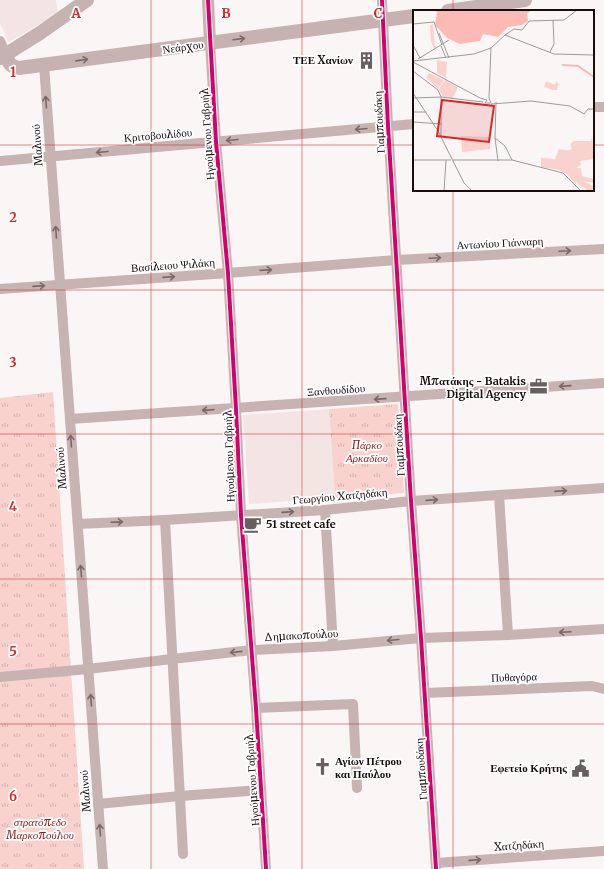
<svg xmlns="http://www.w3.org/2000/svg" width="604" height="869" viewBox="0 0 604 869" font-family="Merriweather,serif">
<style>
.built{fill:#f3e5e4}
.grass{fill:url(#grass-tufts)}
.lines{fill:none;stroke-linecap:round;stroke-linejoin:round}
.minor{stroke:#c7b4b2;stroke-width:10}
.tertiary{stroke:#c7b4b2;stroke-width:12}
.secondary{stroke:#c6b2b0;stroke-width:14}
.cycleway-casing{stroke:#fff;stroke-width:6}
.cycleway{stroke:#d6006c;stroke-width:4}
.oneway{stroke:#786866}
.oneway2{stroke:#796967}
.grid{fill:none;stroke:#d62828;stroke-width:1;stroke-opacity:0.55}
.labels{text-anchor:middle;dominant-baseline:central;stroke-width:3.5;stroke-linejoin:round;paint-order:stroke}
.street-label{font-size:11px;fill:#190d0c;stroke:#fff}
.poi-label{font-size:11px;font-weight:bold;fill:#190d0c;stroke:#fff;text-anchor:end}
.park-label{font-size:11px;font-style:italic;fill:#871d1c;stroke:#fff}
.inset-river{fill:none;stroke:#fcbab4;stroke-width:2}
.inset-road{fill:none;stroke:#a19998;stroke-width:1}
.view{fill:#d62828;fill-opacity:0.15;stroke:#d62828;stroke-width:2}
.inset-edge{fill:none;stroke:#190d0c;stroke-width:2}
.grid-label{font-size:13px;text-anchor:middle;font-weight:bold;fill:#d62828;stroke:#fff;stroke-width:3.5;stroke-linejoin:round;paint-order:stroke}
</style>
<defs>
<pattern id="grass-tufts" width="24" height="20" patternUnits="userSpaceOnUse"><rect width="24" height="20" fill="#f9d2cd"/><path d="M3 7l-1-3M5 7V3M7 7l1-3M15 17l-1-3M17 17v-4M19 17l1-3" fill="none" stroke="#d5b3af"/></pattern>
</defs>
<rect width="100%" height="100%" fill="#fbf6f6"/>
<g class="built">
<path d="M0 0H56L58 13 9 42 7 39 0 23Z"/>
<path d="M329 409 335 498 249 504 243 415Z"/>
</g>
<g class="grass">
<path d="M53 392 84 869H0V398Z"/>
<path d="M398 404 404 493 335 498 329 409Z"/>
</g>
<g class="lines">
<g class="minor">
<path d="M382 0 388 126 411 501 421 638 436 869"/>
<path d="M0 41 6 55"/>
<path d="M210 43 216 142 228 273 236 409 241 515 256 708 266 869"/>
<path d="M44 65 103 869"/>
<path d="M593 107H604"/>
<path d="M0 161 414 124"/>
<path d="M0 289 228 273 396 260 604 249"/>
<path d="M70 419 604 383"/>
<path d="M499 495 508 635"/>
<path d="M325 510 333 646"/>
<path d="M165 520 183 854"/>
<path d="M78 524 165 520 325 510 411 501 604 488"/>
<path d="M0 677 88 669 172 659 252 650 333 646 421 638 508 635 604 629"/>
<path d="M425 693 592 686 604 689"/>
<path d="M256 708 353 704 357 788"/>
<path d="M98 804 180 796 261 790"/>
<path d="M436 863 604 851"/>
</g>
<path class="tertiary" d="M208 0 210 43"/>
<g class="secondary">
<path d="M448 11 525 0"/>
<path d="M6 55C9 64 10 66 19 68L414 16"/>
<path d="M0 58 40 33 87 0"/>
</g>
<defs>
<g id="cycleway">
<path d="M208 0 216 142 228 273 236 409 241 515 256 708 266 869"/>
<path d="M382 0 388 126 411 501 421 638 436 869"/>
</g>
</defs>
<use href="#cycleway" class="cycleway-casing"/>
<use href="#cycleway" class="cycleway"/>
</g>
<defs><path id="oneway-shaft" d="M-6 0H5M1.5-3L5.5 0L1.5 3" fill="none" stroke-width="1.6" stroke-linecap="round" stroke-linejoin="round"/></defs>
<g class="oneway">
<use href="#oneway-shaft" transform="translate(239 39) rotate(-7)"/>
<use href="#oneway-shaft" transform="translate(82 60) rotate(-8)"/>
</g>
<g class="oneway2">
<use href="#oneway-shaft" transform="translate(46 102) rotate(-94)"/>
<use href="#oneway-shaft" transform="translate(361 129) rotate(175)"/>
<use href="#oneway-shaft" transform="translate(232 140) rotate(175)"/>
<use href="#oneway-shaft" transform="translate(102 152) rotate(175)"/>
<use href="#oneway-shaft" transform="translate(56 232) rotate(-94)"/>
<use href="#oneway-shaft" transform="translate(565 251) rotate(-3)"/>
<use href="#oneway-shaft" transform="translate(435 258) rotate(-3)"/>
<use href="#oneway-shaft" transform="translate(266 270) rotate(-4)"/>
<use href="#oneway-shaft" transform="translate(169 277) rotate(-4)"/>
<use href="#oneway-shaft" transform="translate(39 286) rotate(-4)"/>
<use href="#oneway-shaft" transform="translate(565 386) rotate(176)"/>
<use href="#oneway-shaft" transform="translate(380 399) rotate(176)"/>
<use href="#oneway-shaft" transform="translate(208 410) rotate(176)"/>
<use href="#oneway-shaft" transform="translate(71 441) rotate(-94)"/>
<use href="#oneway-shaft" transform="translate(561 491) rotate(-4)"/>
<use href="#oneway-shaft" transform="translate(432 500) rotate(-4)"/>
<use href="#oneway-shaft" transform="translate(288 512) rotate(-4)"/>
<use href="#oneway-shaft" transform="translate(117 522) rotate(-2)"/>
<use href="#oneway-shaft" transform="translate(81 571) rotate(-94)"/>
<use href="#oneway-shaft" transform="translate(565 632) rotate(177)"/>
<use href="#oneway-shaft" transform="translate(393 640) rotate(175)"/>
<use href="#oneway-shaft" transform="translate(236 652) rotate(174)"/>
<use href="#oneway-shaft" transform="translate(91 700) rotate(-94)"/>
<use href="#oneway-shaft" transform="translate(100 830) rotate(-94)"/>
<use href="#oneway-shaft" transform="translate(475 860) rotate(-4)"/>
</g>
<path class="grid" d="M151 0V869M302 0V869M453 0V11M0 145H414M593 145H604M453 190V869M0 290H604M0 434H604M0 579H604M0 724H604"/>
<defs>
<symbol id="building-bare" viewBox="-9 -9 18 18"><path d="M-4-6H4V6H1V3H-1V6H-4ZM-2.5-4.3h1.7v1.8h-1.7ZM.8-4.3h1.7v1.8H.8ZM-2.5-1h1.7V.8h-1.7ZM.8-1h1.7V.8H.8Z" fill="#685f5e" stroke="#fff" stroke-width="2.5" paint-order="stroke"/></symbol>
<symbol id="office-bare" viewBox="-9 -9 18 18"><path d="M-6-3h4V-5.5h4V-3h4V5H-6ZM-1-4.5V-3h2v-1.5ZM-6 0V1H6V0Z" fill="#685f5e" stroke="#fff" stroke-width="2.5" paint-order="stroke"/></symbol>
<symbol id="cafe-bare" viewBox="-9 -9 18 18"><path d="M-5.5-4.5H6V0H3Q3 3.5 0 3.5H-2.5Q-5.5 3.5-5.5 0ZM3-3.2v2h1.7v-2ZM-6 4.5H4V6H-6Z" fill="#685f5e" stroke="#fff" stroke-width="2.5" paint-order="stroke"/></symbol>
<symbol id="church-bare" viewBox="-9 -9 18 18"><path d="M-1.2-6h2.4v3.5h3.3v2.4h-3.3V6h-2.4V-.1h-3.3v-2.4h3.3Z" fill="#685f5e" stroke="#fff" stroke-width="2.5" paint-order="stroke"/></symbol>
<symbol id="civic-bare" viewBox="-9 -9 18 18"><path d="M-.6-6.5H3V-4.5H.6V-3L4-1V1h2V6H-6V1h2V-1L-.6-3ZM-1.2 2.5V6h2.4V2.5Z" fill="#685f5e" stroke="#fff" stroke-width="2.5" paint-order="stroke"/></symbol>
</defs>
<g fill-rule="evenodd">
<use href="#building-bare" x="354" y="48" width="25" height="25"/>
<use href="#office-bare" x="526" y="374" width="25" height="25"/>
<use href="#cafe-bare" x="240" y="512" width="25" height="25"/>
<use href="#church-bare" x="310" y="754" width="25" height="25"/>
<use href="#civic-bare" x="568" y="756" width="25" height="25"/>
</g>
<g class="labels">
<g class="street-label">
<text transform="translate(183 47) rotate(-8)">Νεάρχου</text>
<text transform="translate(379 122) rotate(-93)">Γιαμπουδάκη</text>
<text transform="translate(207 134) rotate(-94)">Ηγούμενου Γαβριήλ</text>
<text transform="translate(158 135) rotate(-5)">Κριτοβουλίδου</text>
<text transform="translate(37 145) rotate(-94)">Μαλινού</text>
<text transform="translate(500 243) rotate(-3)">Αντωνίου Γιάνναρη</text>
<text transform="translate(173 265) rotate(-4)">Βασίλειου Ψιλάκη</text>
<text transform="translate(336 390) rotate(-4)">Ξανθουδίδου</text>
<text transform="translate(399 445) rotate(-93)">Γιαμπουδάκη</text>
<text transform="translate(229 456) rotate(-92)">Ηγούμενου Γαβριήλ</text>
<text transform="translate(61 468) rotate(-94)">Μαλινού</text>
<text transform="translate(340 496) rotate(-5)">Γεωργίου Χατζηδάκη</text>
<text transform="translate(301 635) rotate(-3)">Δημακοπούλου</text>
<text transform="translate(514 677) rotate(-2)">Πυθαγόρα</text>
<text transform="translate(421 769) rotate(-94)">Γιαμπουδάκη</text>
<text transform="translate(252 780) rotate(-94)">Ηγούμενου Γαβριήλ</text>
<text transform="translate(85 791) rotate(-94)">Μαλινού</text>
<text transform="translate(519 845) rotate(-4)">Χατζηδάκη</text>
</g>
<g class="poi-label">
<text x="353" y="60">ΤΕΕ Χανίων</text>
<text x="526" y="381">Μπατάκης - Batakis<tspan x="526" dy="13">Digital Agency</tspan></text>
<text x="266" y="524" text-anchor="start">51 street cafe</text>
<text x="335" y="761" text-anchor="start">Αγίων Πέτρου<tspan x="335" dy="13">και Παύλου</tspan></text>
<text x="567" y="768">Εφετείο Κρήτης</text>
</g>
<g class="park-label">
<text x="367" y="445">Πάρκο<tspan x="367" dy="13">Αρκαδίου</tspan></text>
<text x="40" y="822">στρατόπεδο<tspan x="40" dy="13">Μαρκοπούλου</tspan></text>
</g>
</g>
<g transform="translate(413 10)">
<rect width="181" height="181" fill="#fbf6f6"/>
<path d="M20 14 22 36H25L21 39 18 31 17 15ZM16 63 31 70 25 79 13 67ZM32 70 45 77 39 89 29 86 26 79ZM133 71 142 75 143 71 148 76 145 75 144 80H140L131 77ZM48 126 77 127V139L49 142ZM179 126 181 149 167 151 168 155 163 158H168L169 166 181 169V173L169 171 181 176V181H175L165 174 157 160 166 155 156 146 162 142 153 141 159 139 157 134 161 131H178Z" fill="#f9d2cd"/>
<path d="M146 139 162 142 157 146 166 149V155L158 160 164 169 163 175 155 165 146 160 128 157V148L142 149Z" fill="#f9d2cd"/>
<path d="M24 50 34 52 33 66 35 68 24 63Z" fill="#f9d2cd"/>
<path d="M21 0H118L114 4 115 11 109 15 95 17 85 27 70 24 67 31 47 34 34 28 22 15 24 2Z" fill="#fcbab4"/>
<path class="inset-river" d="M149 55 165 56 181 67"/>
<path class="inset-road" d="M0 14 21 12 29 35M26 23 36 48M92 25 101 19 109 20 116 11 151 10 164 0M0 35 7 48M28 36 33 48M137 42 141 34 140 10M5 49 36 30M0 51 61 44 78 38 92 25 141 44 181 45M0 52 67 88 74 90 72 93M0 61 25 80 28 87V126M0 83 25 121 51 173 59 181M0 88 28 87 70 92M83 92 82 128 85 151M72 93H78L76 88 78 37M78 94 118 91 157 96 171 104 175 99H181M0 102H13M0 112 29 114M82 128 92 136 99 150M0 150H38M39 150H99M99 150 150 163 168 181M31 181 33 150"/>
<path class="view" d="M29 90 81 96 76 132 24 126Z"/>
<rect width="181" height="181" class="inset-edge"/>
</g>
<g class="grid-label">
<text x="76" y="18">A</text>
<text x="226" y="18">B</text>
<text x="378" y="18">C</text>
<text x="13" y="77">1</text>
<text x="13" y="222">2</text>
<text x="13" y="367">3</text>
<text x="13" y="511">4</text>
<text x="13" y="656">5</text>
<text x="13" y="801">6</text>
</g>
</svg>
